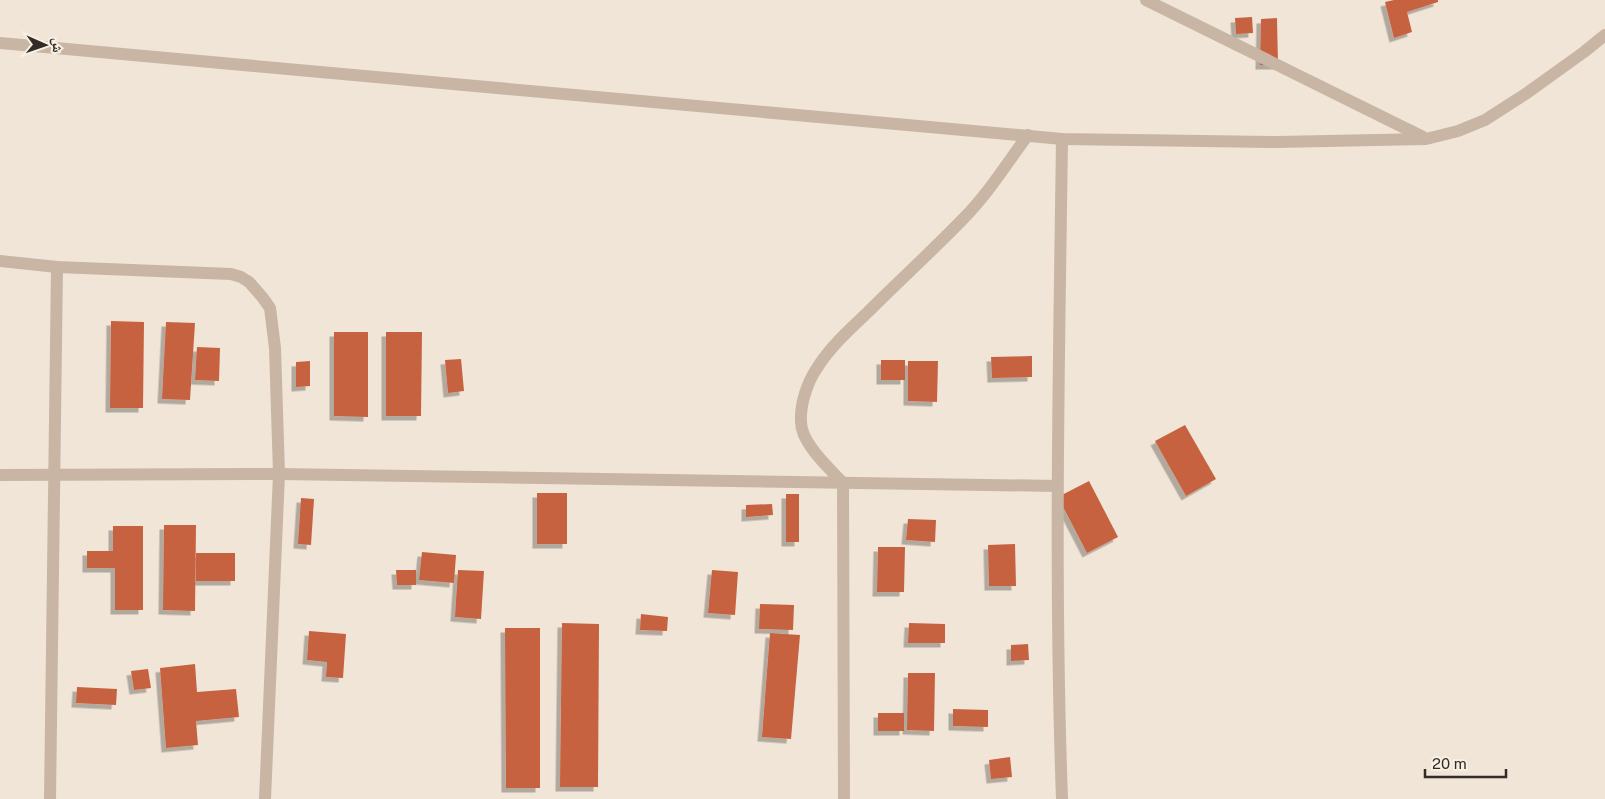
<svg xmlns="http://www.w3.org/2000/svg" width="1605" height="799" viewBox="0 0 1605 799" font-family="'Public Sans','Noto Naskh Arabic',sans-serif">
<style>
.building{fill:#c7623f;filter:url(#shadow)}
.lines{fill:none;stroke-linecap:round;stroke-linejoin:round}
.street{stroke:#c9b5a4;stroke-width:12}
</style>
<defs>
<filter id="shadow"><feDropShadow dx="-4.5" dy="4.5" stdDeviation="0" flood-color="#0004"/></filter>
</defs>
<rect width="100%" height="100%" fill="#f1e5d8"/>
<g class="building">
<path d="M1394 0H1438V2L1407 12 1412 32 1394 38 1385 2Z"/>
<path d="M1252 17 1253 33 1236 34 1235 18Z"/>
<path d="M1277 18 1278 65H1260L1261 19Z"/>
<path d="M111 321 144 322 143 408H110Z"/>
<path d="M166 322 195 323 190 400 162 399Z"/>
<path d="M334 332H368V417L334 416Z"/>
<path d="M386 332H422L421 416H386Z"/>
<path d="M197 347 220 348 219 381 195 380Z"/>
<path d="M1032 356V377L992 378 991 357Z"/>
<path d="M461 359 464 391 448 393 445 360Z"/>
<rect x="881" y="360" width="24" height="20"/>
<path d="M310 361V386L296 387V362Z"/>
<path d="M908 361H938L937 402 908 401Z"/>
<path d="M1185 425 1216 479 1186 496 1155 441Z"/>
<path d="M1089 481 1118 537 1087 553 1058 497Z"/>
<rect x="537" y="493" width="30" height="51"/>
<rect x="786" y="494" width="13" height="48"/>
<path d="M301 498 314 499 311 545 298 544Z"/>
<path d="M772 504 773 515 746 517V505Z"/>
<path d="M908 519 936 520 935 542 906 540Z"/>
<path d="M164 525H196L195 611 163 610Z"/>
<path d="M113 526H143V610H115V568H87V551H113Z"/>
<path d="M1015 544 1016 586H989L988 545Z"/>
<path d="M878 547H905L904 592H877Z"/>
<path d="M422 552 456 555 454 583 419 580Z"/>
<rect x="196" y="553" width="39" height="28"/>
<path d="M396 570H416V585H397Z"/>
<path d="M458 570 484 571 481 619 455 617Z"/>
<path d="M712 570 738 572 735 615 708 613Z"/>
<path d="M760 604 794 605 793 630 759 629Z"/>
<path d="M641 614 668 617 667 631 640 630Z"/>
<path d="M562 623 599 624 598 787H560Z"/>
<path d="M909 623 945 624V643H908Z"/>
<path d="M505 628H540V788H506Z"/>
<path d="M309 631 346 634 343 678 326 677 327 662 307 660Z"/>
<path d="M770 633 800 635 791 739 762 737Z"/>
<path d="M1028 644 1029 660 1011 661V645Z"/>
<path d="M195 664 197 692 236 689 239 717 196 721 198 745 166 748 160 668Z"/>
<path d="M148 669 151 688 134 690 131 671Z"/>
<path d="M908 673H935L934 731 907 730Z"/>
<path d="M77 687 117 689 116 705 76 703Z"/>
<path d="M953 709 988 710V727L953 726Z"/>
<rect x="878" y="713" width="26" height="18"/>
<path d="M1010 757 1012 777 991 779 989 760Z"/>
</g>
<g class="lines">
<g class="street">
<path d="M1146 0 1423 137"/>
<path d="M0 43 1062 139 1277 142 1426 139 1458 131 1485 120 1527 93 1584 52 1605 35"/>
<path d="M1062 139C1059 359 1054 579 1062 799"/>
<path d="M0 261 57 267 231 274 241 277 249 282 263 298 270 308 275 348 279 474 265 799"/>
<path d="M0 475 279 474 1057 486"/>
<path d="M50 799 57 267"/>
<path d="M844 799 843 483C829 468 801 443 801 422 800 404 807 383 817 368 830 347 850 329 868 312 899 281 932 251 963 219 988 194 1007 163 1028 135"/>
</g>
</g>
<g transform="translate(45 45) rotate(92)" stroke="#f9f0e4" stroke-width="4" paint-order="stroke">
<path d="M0-4L9 19L0 12L-9 19Z" fill="#342a26"/>
<text y="-8" font-size="14" font-weight="bold" text-anchor="middle" fill="#342a26">ش</text>
</g>
<path d="M1425 769v8h81v-8" fill="none" stroke="#342a26" stroke-width="2.5"/>
<text x="1432" y="769" font-size="15" fill="#342a26" stroke="#f9f0e4" stroke-width="4" paint-order="stroke">20 m</text>
</svg>
